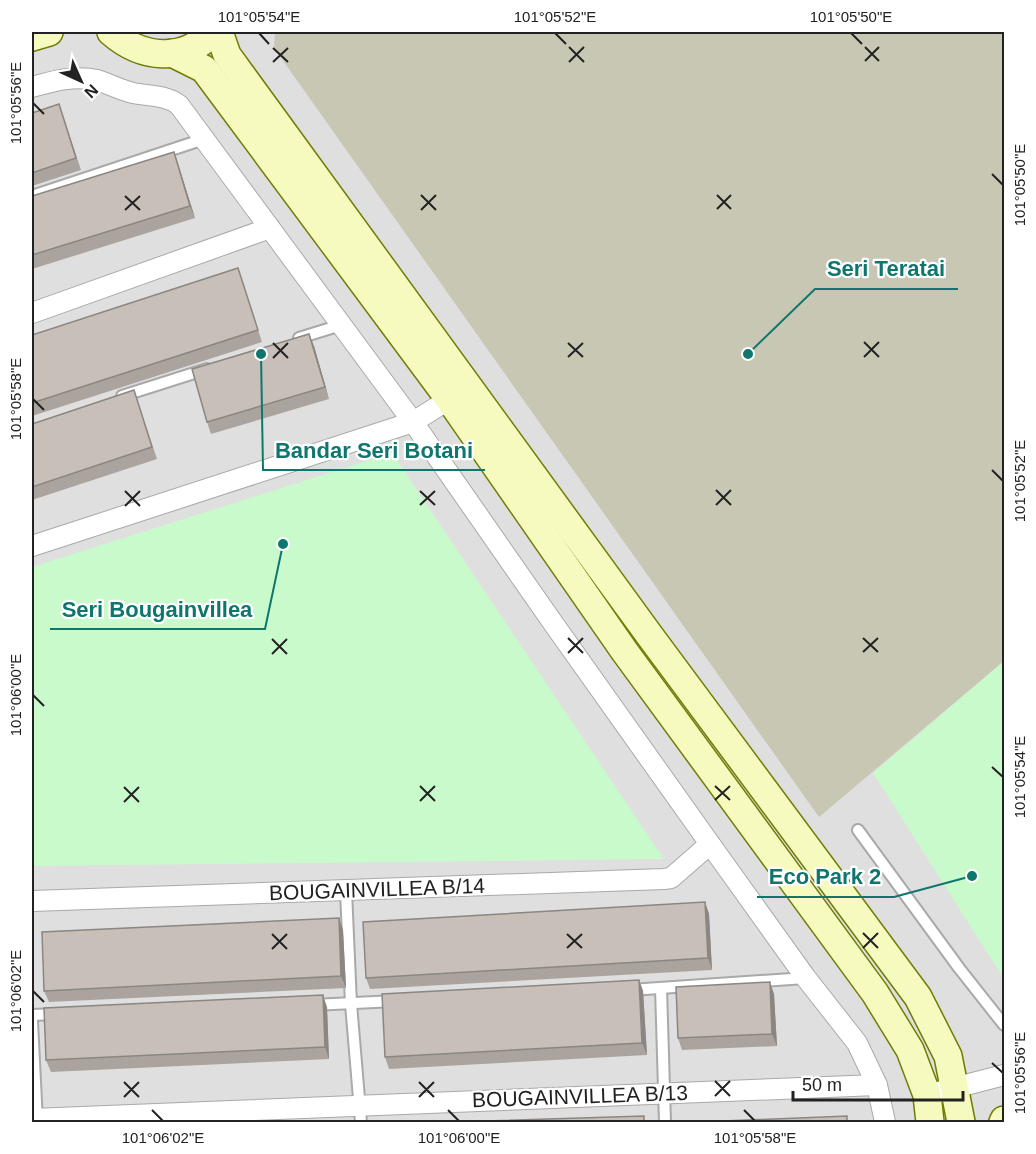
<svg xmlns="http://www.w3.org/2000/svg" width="1036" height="1154" viewBox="0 0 1036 1154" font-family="Arial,sans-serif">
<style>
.residential{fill:#e0dfdf}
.construction{fill:#c7c7b4}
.park{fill:#c8facc}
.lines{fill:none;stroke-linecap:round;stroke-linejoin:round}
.lane-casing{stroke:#a9a9a9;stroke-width:14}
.street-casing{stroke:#a9a9a9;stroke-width:22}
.secondary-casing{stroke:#707d05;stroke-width:30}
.lane{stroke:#fff;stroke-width:10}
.street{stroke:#fff;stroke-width:20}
.secondary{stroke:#f7fabf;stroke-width:27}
.wall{fill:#aba49e}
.shaded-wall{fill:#8b8681}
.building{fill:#c7bfb8;stroke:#8b8681;stroke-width:1.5}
.ticks{fill:none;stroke:#222;stroke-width:2}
.labels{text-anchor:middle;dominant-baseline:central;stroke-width:4.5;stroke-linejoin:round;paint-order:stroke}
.street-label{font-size:21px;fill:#222;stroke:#fff}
.leader{fill:none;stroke:#0f766e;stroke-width:2}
.callout-dot{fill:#0f766e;stroke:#fff;stroke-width:2}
.callout-label{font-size:22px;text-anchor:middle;font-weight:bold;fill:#0f766e;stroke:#fff;stroke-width:4.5;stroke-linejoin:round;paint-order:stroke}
.neatline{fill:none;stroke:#222;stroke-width:2}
.ticks-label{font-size:15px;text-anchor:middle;fill:#222}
</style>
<rect width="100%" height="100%" fill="#f2efe9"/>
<rect class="residential" x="32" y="32" width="972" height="1090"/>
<path class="construction" d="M275 32H1004V661L819 817 274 48Z"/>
<g class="park">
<path d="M392 453 664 859 32 866V567Z"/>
<path d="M1004 661V979L873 773Z"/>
</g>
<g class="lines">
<defs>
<g id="lane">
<path d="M32 196 204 139"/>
<path d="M299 338 341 325"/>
<path d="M122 396 207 369"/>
<path d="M858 830 959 968 1004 1025"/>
<path d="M346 891 351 1004 361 1122"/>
<path d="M661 988 665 1122"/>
<path d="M630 990 806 978"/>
<path d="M312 1005 396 1001"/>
<path d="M32 1015 57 1014"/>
<path d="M32 1021 37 1122"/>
</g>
<g id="street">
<path d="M32 87C53 81 75 75 97 80 109 84 121 90 133 93 149 96 166 95 179 105L413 422 553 623 710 844 806 978 857 1043 877 1085 885 1122"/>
<path d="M32 313 270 228"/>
<path d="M32 546 413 422 461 392"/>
<path d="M32 901 664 879 671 878 710 844"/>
<path d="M927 1095 1004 1075"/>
<path d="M32 1119 877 1085"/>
</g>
<g id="secondary">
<path d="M111 32C142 59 183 63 213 32"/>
<path d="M219 32 227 55 650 636 918 997 948 1056 961 1122"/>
<path d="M32 37 49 32"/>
<path d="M172 53 204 69 450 400 625 652 875 993 910 1050 927 1095 930 1122"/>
<path d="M1003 1122 1004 1120"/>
</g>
</defs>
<use href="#lane" class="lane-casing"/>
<use href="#street" class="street-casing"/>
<use href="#secondary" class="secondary-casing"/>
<use href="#lane" class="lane"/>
<use href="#street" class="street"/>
<use href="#secondary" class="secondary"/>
</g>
<g class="wall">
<path d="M32 113 63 115 81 170 32 186Z"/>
<path d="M178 164 195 218 32 269V196Z"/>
<path d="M242 280 262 342 32 416V335Z"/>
<path d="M314 346 329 399 211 434 207 422Z"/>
<path d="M134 390 157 459 32 500V424Z"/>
<path d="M705 902 709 914 712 970 370 989 366 978Z"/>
<path d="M339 918 343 930 346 988 49 1002 44 991Z"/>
<path d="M639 980 643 991 647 1055 389 1069 385 1057Z"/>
<path d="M774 994 777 1046 682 1050 678 1038Z"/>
<path d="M327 1007 329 1059 51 1072 46 1060Z"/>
</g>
<g class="shaded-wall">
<path d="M174 152 178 164 195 218 190 206Z"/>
<path d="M309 334 314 346 329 399 325 387Z"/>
<path d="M705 902 709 914 712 970 708 958Z"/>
<path d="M339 918 343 930 346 988 341 976Z"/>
<path d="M639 980 643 991 647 1055 642 1043Z"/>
<path d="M770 982 774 994 777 1046 772 1034Z"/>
<path d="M323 995 327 1007 329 1059 325 1047Z"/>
</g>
<g class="building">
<path d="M59 104 76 158 32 173V113Z"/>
<path d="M174 152 190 206 32 255V196Z"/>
<path d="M238 268 258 330 32 403V335Z"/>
<path d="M309 334 325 387 207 422 192 369Z"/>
<path d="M134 390 152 447 32 487V424Z"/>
<path d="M705 902 708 958 366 978 363 922Z"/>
<path d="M339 918 341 976 44 991 42 932Z"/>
<path d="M639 980 642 1043 385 1057 382 994Z"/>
<path d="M770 982 772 1034 678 1038 676 987Z"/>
<path d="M323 995 325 1047 46 1060 44 1008Z"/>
<path d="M644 1116V1122H454Z"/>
<path d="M847 1116V1122H699Z"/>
</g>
<path class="ticks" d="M259 33 269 44M555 33 566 44M851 33 862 44M569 47 584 62M865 47 879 61M273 48 288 62M865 61 879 47M273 62 288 48M569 62 584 47M33 103 44 114M992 174 1003 185M421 195 436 210M717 195 731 209M125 196 140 210M717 209 731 195M125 210 140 196M421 210 436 195M864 342 879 357M273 343 288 358M568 343 583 357M568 357 583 343M864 357 879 342M273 358 288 343M33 399 44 410M992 470 1003 481M716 490 731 505M125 491 140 506M420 491 435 505M420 505 435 491M716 505 731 490M125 506 140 491M568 638 583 653M863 638 878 652M272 639 287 654M863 652 878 638M568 653 583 638M272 654 287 639M33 695 44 706M992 767 1003 777M420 786 435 801M715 786 730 800M124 787 139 802M715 800 730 786M420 801 435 786M124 802 139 787M863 933 878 948M272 934 287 949M567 934 582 948M567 948 582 934M863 948 878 933M272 949 287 934M33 991 44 1002M992 1063 1003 1073M715 1081 730 1096M124 1082 139 1097M419 1082 434 1097M715 1096 730 1081M124 1097 139 1082M419 1097 434 1082M152 1110 163 1121M448 1110 459 1121M744 1110 755 1121"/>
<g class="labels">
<g class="street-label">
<text transform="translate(377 889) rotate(-2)">BOUGAINVILLEA B/14</text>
<text transform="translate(580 1096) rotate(-2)">BOUGAINVILLEA B/13</text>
</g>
</g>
<path class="leader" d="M748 354L815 289H958M261 354L263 470H485M283 544L265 629H50M972 876L894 897H757"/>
<g class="callout-dot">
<circle cx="748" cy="354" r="6"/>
<circle cx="261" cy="354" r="6"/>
<circle cx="283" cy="544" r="6"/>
<circle cx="972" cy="876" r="6"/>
</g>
<g class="callout-label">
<text x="886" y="276">Seri Teratai</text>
<text x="374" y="458">Bandar Seri Botani</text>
<text x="157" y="617">Seri Bougainvillea</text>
<text x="825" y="884">Eco Park 2</text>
</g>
<rect width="1036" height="1154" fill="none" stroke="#ffffff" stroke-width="66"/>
<g transform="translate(81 81) rotate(135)" stroke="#ffffff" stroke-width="4.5" paint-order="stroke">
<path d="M0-4.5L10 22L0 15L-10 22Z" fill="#222222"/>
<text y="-9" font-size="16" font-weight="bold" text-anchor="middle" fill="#222222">N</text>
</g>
<path d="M793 1091v9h170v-9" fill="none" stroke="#222222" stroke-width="3"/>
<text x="802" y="1091" font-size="18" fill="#222222" stroke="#ffffff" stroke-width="4.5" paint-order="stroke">50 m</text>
<rect x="33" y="33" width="970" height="1088" class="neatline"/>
<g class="ticks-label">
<text x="259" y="22">101°05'54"E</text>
<text x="555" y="22">101°05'52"E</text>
<text x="851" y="22">101°05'50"E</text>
<text transform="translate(16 103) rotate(-90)" y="5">101°05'56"E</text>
<text transform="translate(1020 185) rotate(-90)" y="5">101°05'50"E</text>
<text transform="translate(16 399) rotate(-90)" y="5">101°05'58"E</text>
<text transform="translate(1020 481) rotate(-90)" y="5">101°05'52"E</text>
<text transform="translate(16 695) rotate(-90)" y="5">101°06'00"E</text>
<text transform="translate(1020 777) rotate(-90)" y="5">101°05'54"E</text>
<text transform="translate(16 991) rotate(-90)" y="5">101°06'02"E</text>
<text transform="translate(1020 1073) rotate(-90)" y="5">101°05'56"E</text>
<text x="163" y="1143">101°06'02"E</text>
<text x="459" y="1143">101°06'00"E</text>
<text x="755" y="1143">101°05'58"E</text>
</g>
</svg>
